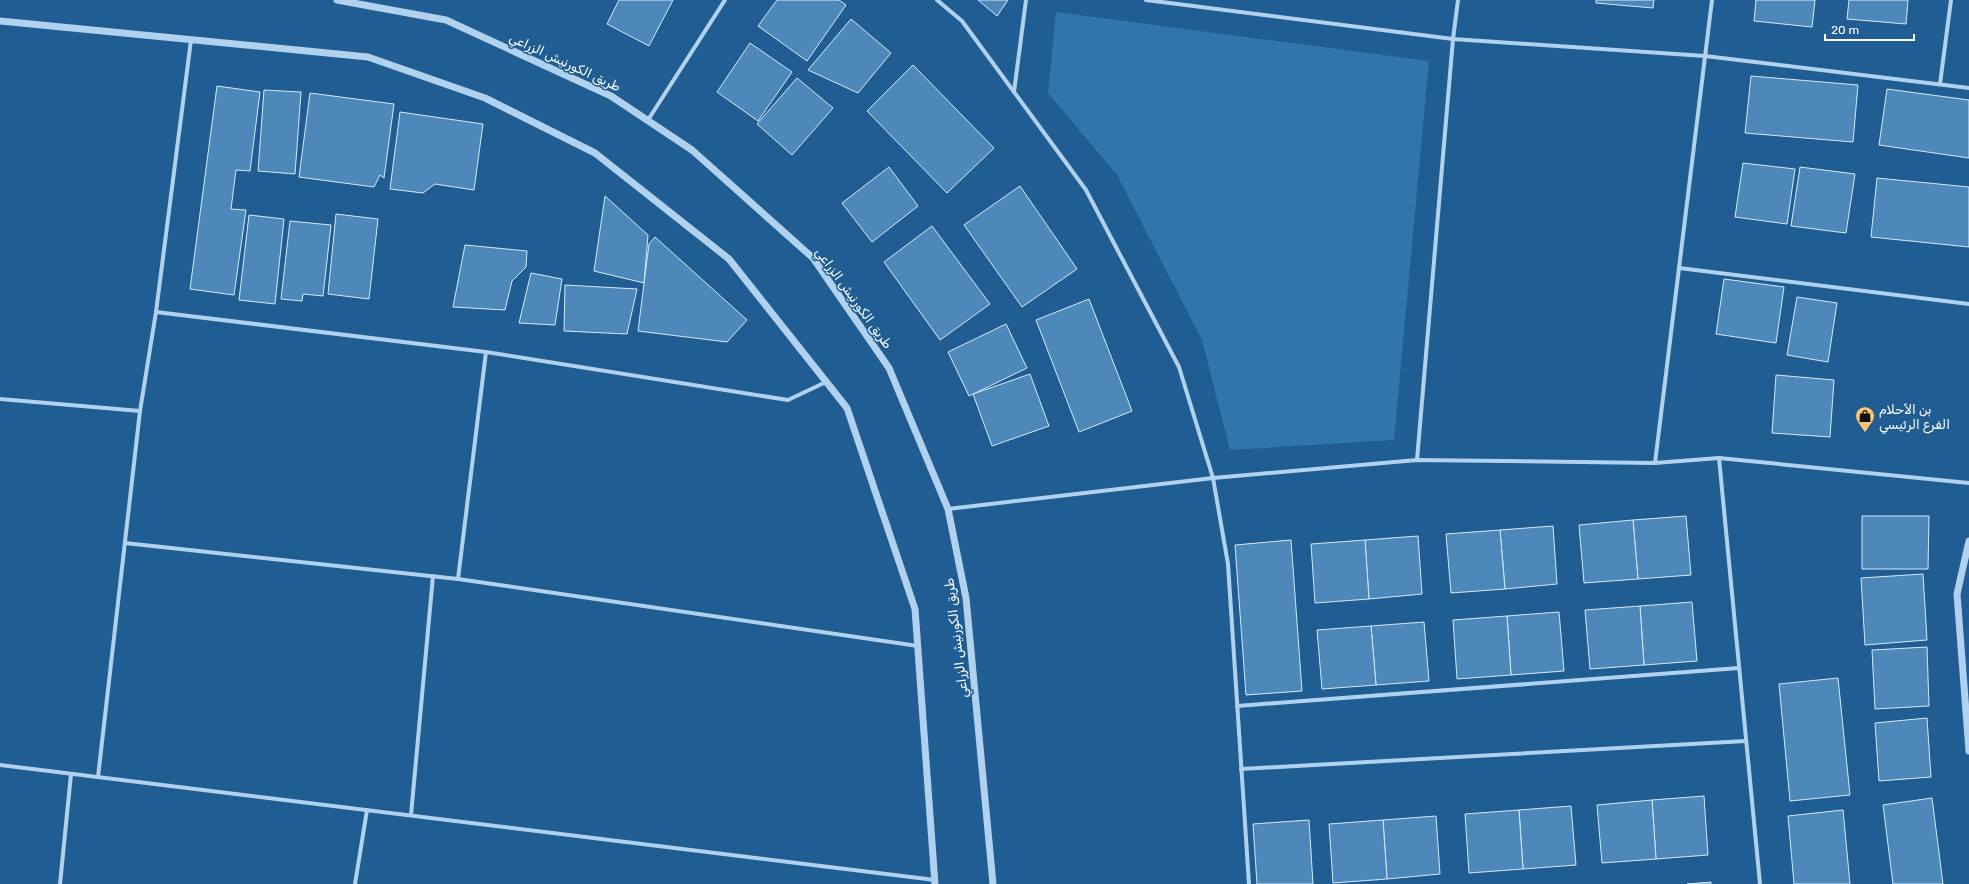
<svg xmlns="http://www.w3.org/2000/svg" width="1969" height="884" viewBox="0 0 1969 884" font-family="Rubik,Vazirmatn,sans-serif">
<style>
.green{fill:#3076ad}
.building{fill:#4c88ba;stroke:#d7eafa}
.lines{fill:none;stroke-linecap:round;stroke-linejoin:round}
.minor{stroke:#b1d2ee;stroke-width:4}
.tertiary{stroke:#b1d2ee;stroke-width:7}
.labels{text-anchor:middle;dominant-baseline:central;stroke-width:3;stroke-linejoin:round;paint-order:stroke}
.street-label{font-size:13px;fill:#fff;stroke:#1f5d92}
.poi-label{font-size:13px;fill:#fff;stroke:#1f5d92;text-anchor:start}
</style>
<rect width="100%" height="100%" fill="#1f5d92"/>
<path class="green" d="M1056 12 1429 61 1394 440 1230 450 1202 340 1117 175 1048 93Z"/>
<g class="building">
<path d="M619 0H673L649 46 607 24Z"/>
<path d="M777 0H839L846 5 807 61 758 26Z"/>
<path d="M978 0H1008L997 16Z"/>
<path d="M1596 0H1654L1653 8 1596 3Z"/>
<path d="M1756 0H1815L1812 27 1754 21Z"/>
<path d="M1849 0H1908L1906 24 1847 19Z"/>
<path d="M851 19 891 53 858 93 808 70Z"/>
<path d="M750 43 792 72 758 121 717 92Z"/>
<path d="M913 65 994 148 947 193 867 111Z"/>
<path d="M1751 76 1858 85 1853 142 1745 133Z"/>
<path d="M797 78 833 108 792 155 757 124Z"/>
<path d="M217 86 260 92 250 171 236 170 231 209 246 210 234 295 190 289Z"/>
<path d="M1887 89 1969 100V158L1879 145Z"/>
<path d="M264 90 301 92 295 174 258 171Z"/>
<path d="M310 93 394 104 384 178 380 175 374 187 299 177Z"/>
<path d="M400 112 483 124 474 190 435 184 423 193 390 189Z"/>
<path d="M1743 163 1795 169 1787 224 1735 217Z"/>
<path d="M889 167 918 206 872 242 842 203Z"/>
<path d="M1800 167 1855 174 1846 233 1791 226Z"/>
<path d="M1877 178 1969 187V247L1871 237Z"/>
<path d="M1020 186 1077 269 1022 307 964 225Z"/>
<path d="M605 196 648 235 644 283 594 271Z"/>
<path d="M336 214 378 219 369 299 328 294Z"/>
<path d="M249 215 284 219 275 304 239 300Z"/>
<path d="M290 221 331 225 323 296 303 294 302 301 281 299Z"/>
<path d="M932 226 990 304 940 340 884 262Z"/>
<path d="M655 237 747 320 727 342 638 331 649 244Z"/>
<path d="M465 245 527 251 526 267 512 281 505 310 453 307Z"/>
<path d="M531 273 562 279 555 325 519 323Z"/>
<path d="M1724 279 1784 287 1776 343 1716 334Z"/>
<path d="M565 285 637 289 627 334 564 331Z"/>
<path d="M1797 297 1837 303 1828 362 1787 355Z"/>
<path d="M1089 299 1132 411 1079 432 1036 320Z"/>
<path d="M1006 324 1027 368 969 396 948 352Z"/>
<path d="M1030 374 1049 426 992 446 973 394Z"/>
<path d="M1776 375 1834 380 1830 437 1772 433Z"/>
<path d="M1686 516 1691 575 1638 579 1633 520Z"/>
<path d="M1862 516H1929L1928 569H1862Z"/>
<path d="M1633 520 1638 579 1584 583 1579 525Z"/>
<path d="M1553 526 1557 584 1505 589 1500 530Z"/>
<path d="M1500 530 1505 589 1451 593 1446 534Z"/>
<path d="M1418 536 1422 594 1369 599 1365 540Z"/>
<path d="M1291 540 1302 691 1246 695 1235 545Z"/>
<path d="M1365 540 1369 599 1315 603 1311 544Z"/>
<path d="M1923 574 1927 640 1865 645 1861 578Z"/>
<path d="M1692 602 1697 661 1644 665 1640 606Z"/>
<path d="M1640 606 1644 665 1590 669 1585 610Z"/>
<path d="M1559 612 1564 671 1511 675 1507 616Z"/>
<path d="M1507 616 1511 675 1457 679 1453 620Z"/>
<path d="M1424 622 1429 681 1376 685 1371 626Z"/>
<path d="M1371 626 1376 685 1322 689 1317 630Z"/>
<path d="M1927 647 1929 706 1875 709 1872 650Z"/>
<path d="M1838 678 1850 795 1790 801 1779 684Z"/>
<path d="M1927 718 1931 777 1879 781 1875 723Z"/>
<path d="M1704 796 1708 855 1656 859 1652 800Z"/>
<path d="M1932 798 1943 884H1893L1883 805Z"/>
<path d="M1652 800 1656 859 1602 863 1597 805Z"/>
<path d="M1571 806 1576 865 1523 869 1519 810Z"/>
<path d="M1519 810 1523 869 1469 873 1465 814Z"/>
<path d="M1843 810 1850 884H1794L1788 816Z"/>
<path d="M1436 816 1440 874 1387 879 1383 820Z"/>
<path d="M1309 820 1313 884H1257L1253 824Z"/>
<path d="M1383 820 1387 879 1333 883 1329 824Z"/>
<path d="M1711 882V884H1687Z"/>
</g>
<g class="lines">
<g class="minor">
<path d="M937 0 962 21 1086 190 1179 367 1213 478 1228 564 1249 884"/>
<path d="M1146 0 1453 39 1705 56 1969 88"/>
<path d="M1940 84 1951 0"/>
<path d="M1014 92 1026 0"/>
<path d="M648 120 725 0"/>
<path d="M1679 268 1969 304"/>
<path d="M156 312 486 352 788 400 826 382"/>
<path d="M0 399 140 411"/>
<path d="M1719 458 1760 884"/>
<path d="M1417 460 1453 39 1458 0"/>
<path d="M1655 463 1712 0"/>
<path d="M948 509 1213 478 1417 460 1655 463 1719 458 1969 483"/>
<path d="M125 543 458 579 918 646"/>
<path d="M458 579 486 352"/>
<path d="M1237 706 1739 668"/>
<path d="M0 765 935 880"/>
<path d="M1241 769 1746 741"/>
<path d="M98 777 140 411 156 312 191 40"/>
<path d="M411 815 433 576"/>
<path d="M60 884 71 774"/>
<path d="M355 884 367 810"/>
</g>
<g class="tertiary">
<path d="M337 0 446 20 611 96 692 150 813 258 889 368 948 509 966 598 993 884"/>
<path d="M0 21 368 57 485 98 595 153 729 259 847 408 915 609 935 884"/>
<path d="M1969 541 1957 594 1969 751"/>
</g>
</g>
<defs>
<symbol id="shop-pin" viewBox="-11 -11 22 30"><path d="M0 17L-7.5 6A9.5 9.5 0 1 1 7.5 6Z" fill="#fbc571" stroke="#1f5d92"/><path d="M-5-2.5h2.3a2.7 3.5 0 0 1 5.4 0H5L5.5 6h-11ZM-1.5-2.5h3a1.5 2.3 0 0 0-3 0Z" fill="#111"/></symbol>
</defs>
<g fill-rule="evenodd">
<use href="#shop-pin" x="1854" y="405" width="22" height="30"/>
</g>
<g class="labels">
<g class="street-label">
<text transform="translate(565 62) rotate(25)">طريق الكورنيش الزراعي</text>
<text transform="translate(854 298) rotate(54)">طريق الكورنيش الزراعي</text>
<text transform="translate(956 638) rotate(-97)">طريق الكورنيش الزراعي</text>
</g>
<g class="poi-label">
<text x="1879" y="409">بن الأحلام<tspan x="1879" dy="15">الفرع الرئيسي</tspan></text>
</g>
</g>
<path d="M1825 34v6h89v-6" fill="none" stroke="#ffffff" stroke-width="2"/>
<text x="1831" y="34" font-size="12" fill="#ffffff" stroke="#1f5d92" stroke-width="3" paint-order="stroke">20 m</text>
</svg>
